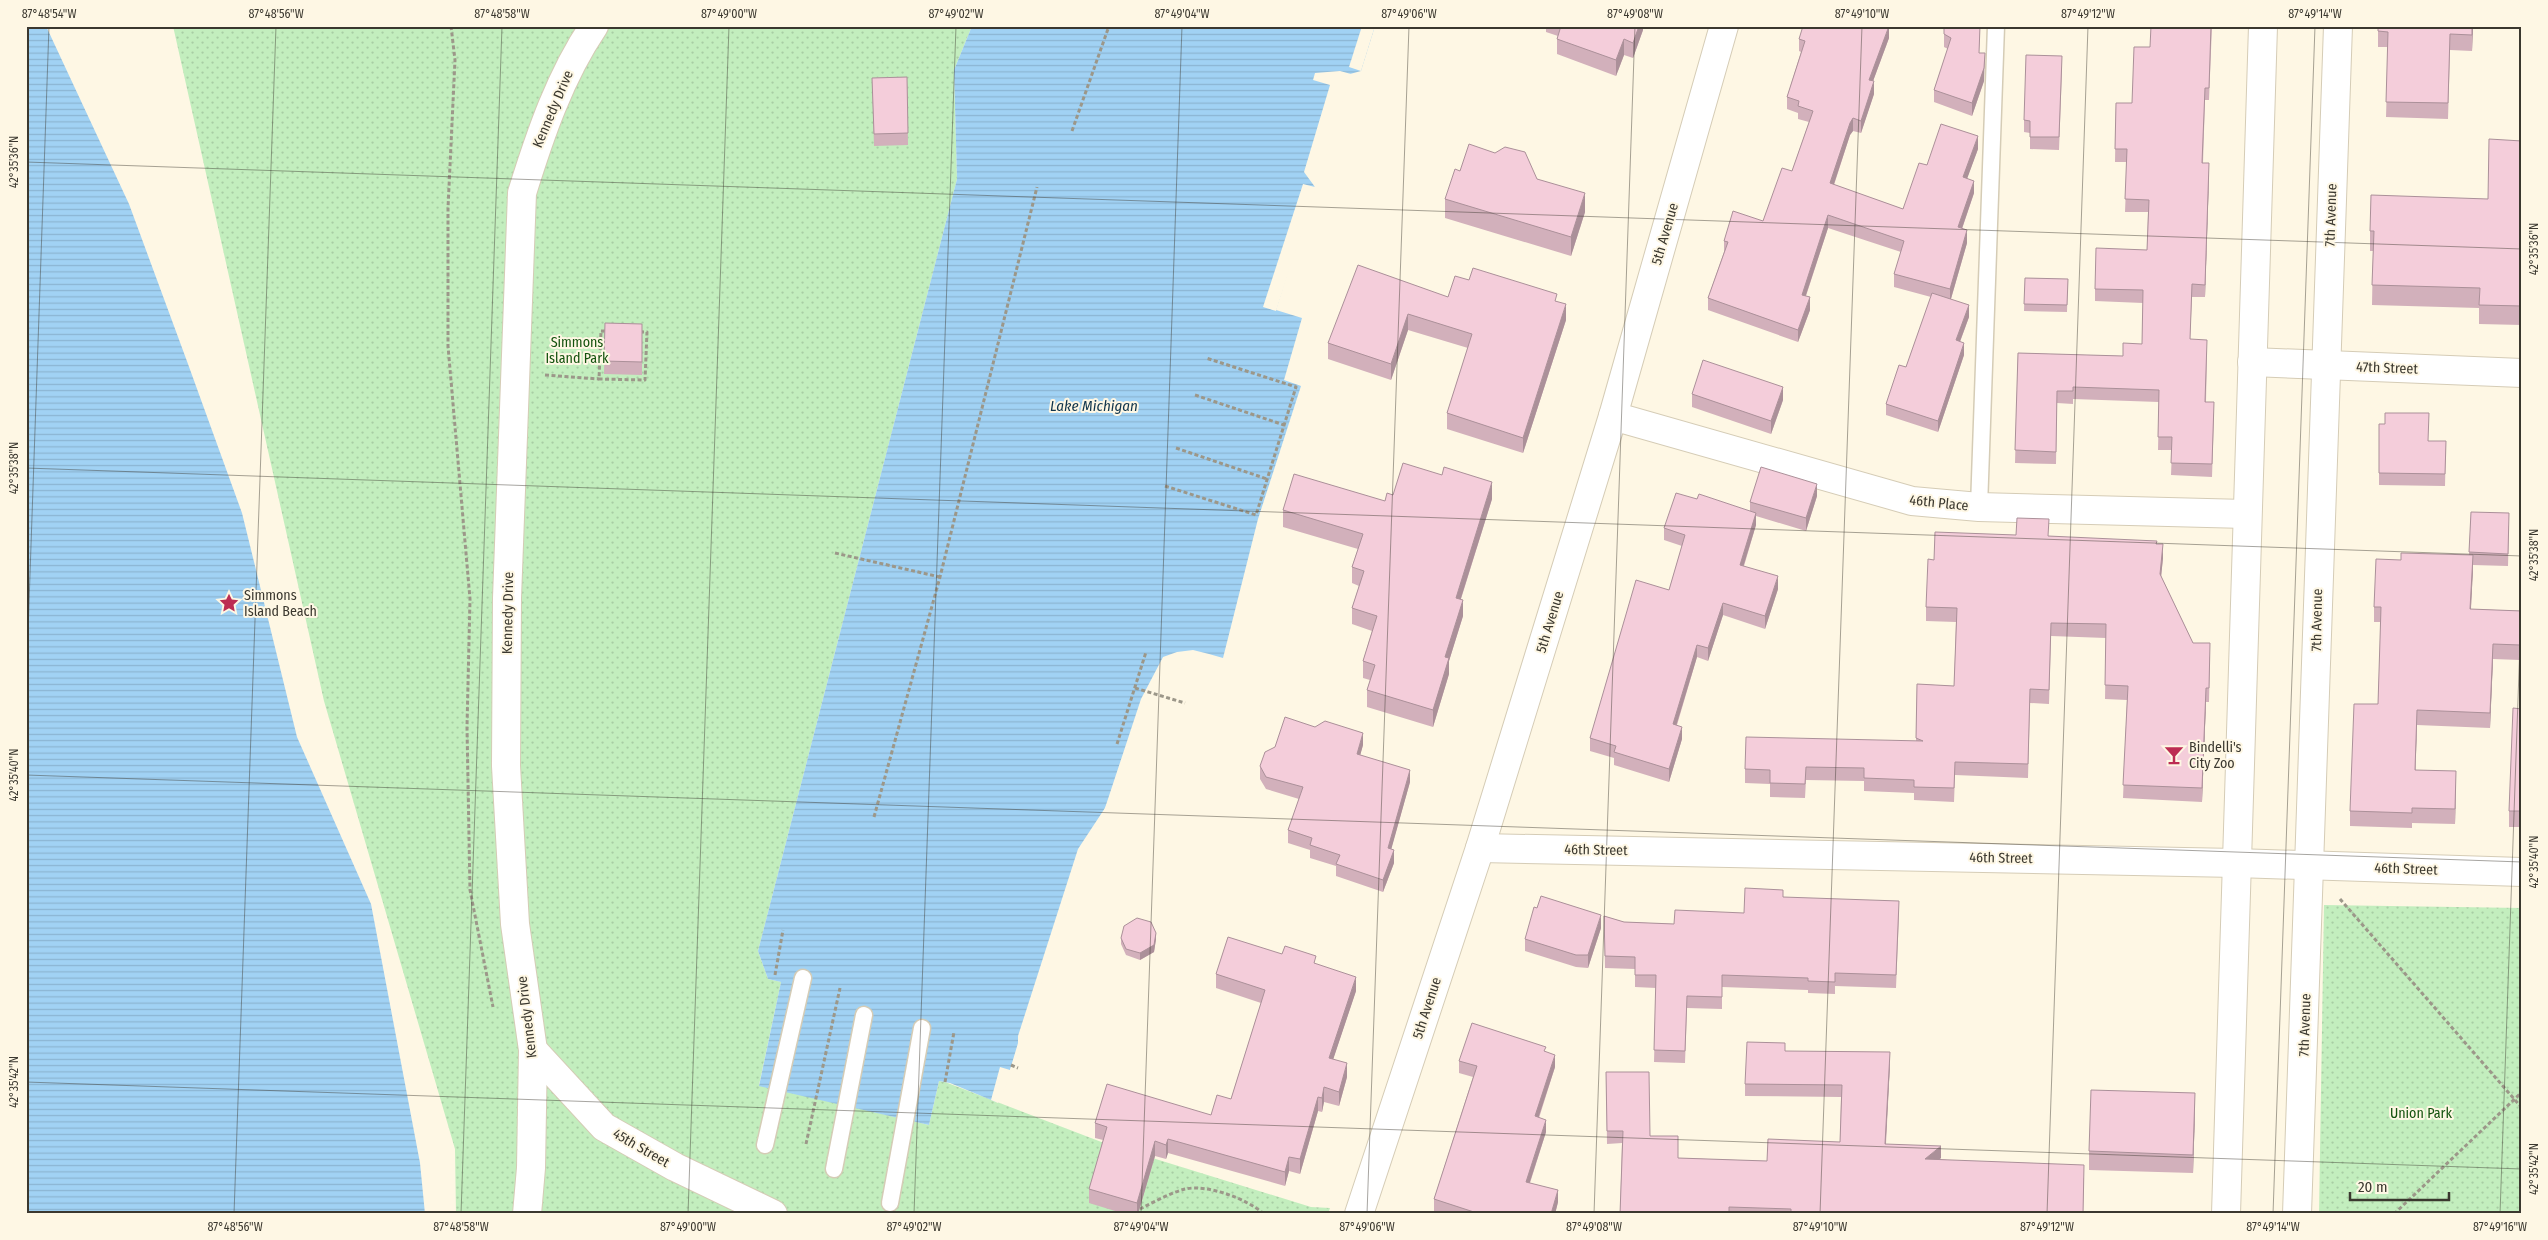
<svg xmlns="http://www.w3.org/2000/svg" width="2548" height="1240" viewBox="0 0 2548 1240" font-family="'Fira Sans Condensed',sans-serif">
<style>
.grass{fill:url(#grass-dots)}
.water{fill:url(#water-rules)}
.pier{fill:#fef7e4}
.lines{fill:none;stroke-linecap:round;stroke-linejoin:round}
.service-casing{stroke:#d5ccb6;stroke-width:19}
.minor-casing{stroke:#d5ccb6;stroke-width:30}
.tertiary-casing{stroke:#d5ccb6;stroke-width:30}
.path{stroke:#9c9789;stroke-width:3;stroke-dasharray:4 2.5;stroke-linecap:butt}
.service{stroke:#fff;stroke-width:16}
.minor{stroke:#fff;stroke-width:28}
.tertiary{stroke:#fff;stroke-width:28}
.wall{fill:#d2b0bb}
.shaded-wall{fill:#ab9099}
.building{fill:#f4cdda;stroke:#ab9099}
.ticks{fill:none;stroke:#3b382f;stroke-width:1;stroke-opacity:0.45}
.labels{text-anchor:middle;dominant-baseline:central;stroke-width:4;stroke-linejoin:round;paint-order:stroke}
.street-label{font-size:14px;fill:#3b382f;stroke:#fef7e4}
.park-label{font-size:14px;fill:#13520d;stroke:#fef7e4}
.poi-label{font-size:14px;fill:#3b382f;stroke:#fef7e4;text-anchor:start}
.water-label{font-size:15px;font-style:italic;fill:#10354c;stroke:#fef7e4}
.neatline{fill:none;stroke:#3b382f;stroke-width:2}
.ticks-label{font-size:12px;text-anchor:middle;fill:#3b382f}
</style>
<defs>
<pattern id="grass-dots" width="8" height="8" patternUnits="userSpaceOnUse" patternTransform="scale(1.25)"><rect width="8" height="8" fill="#c3eebe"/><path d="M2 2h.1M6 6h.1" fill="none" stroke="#a8cda4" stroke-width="1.8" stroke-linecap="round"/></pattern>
<pattern id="water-rules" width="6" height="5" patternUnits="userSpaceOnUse" patternTransform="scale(1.25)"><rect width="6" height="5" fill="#a1d2f4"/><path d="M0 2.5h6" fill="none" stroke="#8cb5d2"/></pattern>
</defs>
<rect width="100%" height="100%" fill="#fef7e4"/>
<g class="grass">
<path d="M173 26H972L954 70 957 179 758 951 768 979 781 982 759 1085 929 1125 939 1081 945 1082 1104 1143 1311 1207 1330 1208 1328 1214H456L455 1149 324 701Z"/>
<path d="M2324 905 2522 908V1214H2319Z"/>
</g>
<g class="water">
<path d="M26 26H46L129 204 188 364 242 513 297 737 371 904 420 1163 425 1214H26Z"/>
<path d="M972 26H1375L1361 71 1350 74 1276 310 1302 318 1284 380 1301 386 1258 519 1223 658 1209 654 1205 660 1186 663 1163 673 1132 750 1080 862 1010 1070 996 1102 950 1083 939 1081 929 1125 759 1086 781 982 768 979 758 951 957 179 954 70Z"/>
</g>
<g class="pier">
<path d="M1362 26H1375L1361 71 1349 67Z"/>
<path d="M1340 71 1351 74 1316 188 1276 311 1263 307 1303 184 1315 187 1304 172 1330 85 1313 80 1315 73Z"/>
<path d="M1193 650 1209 654V658L1205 662 1186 665 1165 675 1113 807 1082 863 1012 1071 998 1103 991 1100 1000 1067 1010 1070 1018 1043V1036L1078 849 1105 808 1141 699 1163 657 1177 652Z"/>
</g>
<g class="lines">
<defs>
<g id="service">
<path d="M1979 507 1996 26"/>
<path d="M765 1145 803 978"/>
<path d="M834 1169 864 1015"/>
<path d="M890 1203 922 1028"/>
</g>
<g id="minor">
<path d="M2252 362 2522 373"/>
<path d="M1613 416 1912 501 1979 507 2246 514"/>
<path d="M1480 848 2236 863 2522 872"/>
<path d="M533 1050 604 1127 675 1167 773 1214"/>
<path d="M527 1214 531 1168 533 1050 515 924 506 766 507 598 522 193C540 135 560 76 594 26"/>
<path d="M1359 1214 1480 848 1613 416 1724 26"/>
</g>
<g id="tertiary">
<path d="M2226 1214 2263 26"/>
<path d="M2297 1214C2313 818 2322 422 2338 26"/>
</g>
</defs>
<use href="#service" class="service-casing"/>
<use href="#minor" class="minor-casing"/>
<use href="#tertiary" class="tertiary-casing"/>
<g class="path">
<path d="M451 26 455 60 448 208V346L470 599 467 727 470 890 493 1007"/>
<path d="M1072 131 1109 26"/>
<path d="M601 331 647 332 645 380 599 379Z"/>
<path d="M545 375 599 379"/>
<path d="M1195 395 1284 425"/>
<path d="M1176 448 1267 479"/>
<path d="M1165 486 1256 515 1296 387 1206 358"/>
<path d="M835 553 940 577"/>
<path d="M1135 688 1185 703"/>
<path d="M1117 744 1146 652"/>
<path d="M874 817 940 577 1037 187"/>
<path d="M2340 899 2522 1108"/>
<path d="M775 975 783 930"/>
<path d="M1011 1065 1018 1068"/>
<path d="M945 1082 954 1032"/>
<path d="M806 1144 840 988"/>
<path d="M1140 1209C1154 1202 1170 1193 1185 1189 1208 1184 1247 1199 1264 1214"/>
<path d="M2394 1214 2522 1092"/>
</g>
<use href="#service" class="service"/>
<use href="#minor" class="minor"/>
<use href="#tertiary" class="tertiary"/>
</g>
<g class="wall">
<path d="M1546 26H1643V30L1633 58 1624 55 1616 76 1557 54V39L1558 36 1546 32Z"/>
<path d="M1944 26H1980L1979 53 1984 81 1972 116 1934 102V90L1948 49 1944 47Z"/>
<path d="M2212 26 2209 100H2205L2203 163 2209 176 2205 297H2192L2190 339 2207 353 2206 402 2214 415 2212 477 2171 475 2172 450H2158L2159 402 2073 399V404L2057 403 2056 464 2015 463 2018 353 2123 356 2142 344 2143 303 2095 301V289L2147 250 2148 212H2125L2127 162H2115L2116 103H2132L2150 47Z"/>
<path d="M2378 26H2473L2472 51 2450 50 2448 119 2386 117 2388 47H2378Z"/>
<path d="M1889 38 1873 81 1874 94 1861 133 1853 131 1850 135 1834 185 1903 209 1927 165 1978 149 1967 178 1974 193 1962 229 1967 243 1951 299 1969 317 1960 342 1964 355 1938 432 1886 415V404L1906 367 1931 297 1894 287V274L1901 252 1828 228 1806 296 1810 310 1798 342 1708 310V298L1724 252V241L1763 221 1792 171 1809 122 1798 119V113L1787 109V97L1801 52 1799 51V39Z"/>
<path d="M2062 69 2059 150 2030 149V133L2024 132V120Z"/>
<path d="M907 77 908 145 874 146 872 78Z"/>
<path d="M2522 141V325L2479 324V308L2372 305 2373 251H2370V231L2488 199Z"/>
<path d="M1460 171 1537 179 1585 212 1571 256 1445 218V199Z"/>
<path d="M2025 278 2068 279 2067 312 2024 311Z"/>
<path d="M1469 280 1557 302 1566 320 1523 453 1447 429V413L1468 348 1408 330 1391 380 1328 359V343L1448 297Z"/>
<path d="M605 323 642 324V375L604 374Z"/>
<path d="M1692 394 1783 400 1771 434 1692 407Z"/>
<path d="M2379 424H2385L2429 441H2446L2445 486 2379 485Z"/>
<path d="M1393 495 1492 499 1461 599 1463 616 1449 661V674L1433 727 1367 707V690L1370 680 1363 678V661L1372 631 1352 624V608L1359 586 1352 583V567L1358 549 1283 527V510L1385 501Z"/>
<path d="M1817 496 1806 531 1756 516V525L1744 566 1778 589 1765 629 1723 615 1708 661 1697 657 1677 725 1682 739 1669 782 1614 765V758L1590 751V738L1669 590 1682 546 1664 540V528L1697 499 1750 511V502Z"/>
<path d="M2471 512 2509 526 2508 566 2473 565 2471 609 2522 611 2520 660 2493 659 2490 728 2417 725 2415 770 2456 786 2455 824 2412 823V828L2350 826V811L2378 704 2381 622H2374V607L2401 560 2469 555Z"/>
<path d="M2049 536 2156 544 2163 558 2161 576 2193 643 2210 657 2209 702H2206L2202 802 2123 798 2127 700 2105 699 2106 638 2051 636 2049 704 2030 703 2028 778 1955 775 1954 802 1914 800V793L1864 791V781L1806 780 1805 798 1770 797V784L1745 783V769L1916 741 1917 684 1954 686 1956 622 1926 621V607L1934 560Z"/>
<path d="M2522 709V827H2509V811Z"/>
<path d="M1363 745 1360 755 1410 782 1391 849 1394 863 1383 892 1336 876V866L1310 858V850L1288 843V830L1299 799 1266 789 1260 779V766Z"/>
<path d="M1783 897 1899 914 1896 988 1835 986V994L1808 993V990L1722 987V1009L1687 1008 1685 1063 1654 1062 1656 988 1635 987V969L1605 968 1604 916 1624 922 1674 924 1744 913Z"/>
<path d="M1601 928 1588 968 1576 967 1525 951V939Z"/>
<path d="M1121 938 1156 939 1154 952 1140 960 1126 955 1121 944Z"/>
<path d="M1282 954 1316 964 1356 991 1333 1059 1347 1077 1339 1106 1324 1102 1322 1112 1318 1111 1300 1174 1289 1171 1285 1186 1168 1153 1166 1159 1155 1156 1138 1214H1125L1089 1203V1189L1103 1140 1095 1138V1123L1211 1115 1231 1099 1261 1003 1216 988V974Z"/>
<path d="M1785 1051 1890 1064 1886 1144 1941 1158 1940 1159 2084 1178 2083 1214H1620L1622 1143 1607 1144 1606 1072 1650 1136 1678 1158 1767 1161 1840 1142 1841 1097 1745 1096V1084Z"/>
<path d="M1546 1052 1555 1067 1539 1118 1546 1132 1530 1183 1558 1202 1555 1214H1442L1434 1211V1199L1473 1077 1459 1073V1061Z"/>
<path d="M2195 1112 2193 1173 2089 1170V1151Z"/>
</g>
<g class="shaded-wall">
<path d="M1639 26H1643V30L1633 58V43Z"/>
<path d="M1889 26V38L1869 92V80Z"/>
<path d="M2472 26H2473L2472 51Z"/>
<path d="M1624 39V55L1616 76V60Z"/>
<path d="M1985 53 1984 81 1972 116V103Z"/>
<path d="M1874 81V94L1861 133V121Z"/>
<path d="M1853 118V131L1850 135 1830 196V183L1850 123Z"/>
<path d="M1978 136V149L1963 190V177Z"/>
<path d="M2209 163V176L2205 297V285Z"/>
<path d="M1974 181V193L1958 240V227Z"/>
<path d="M1585 193V212L1571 256V237Z"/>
<path d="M1828 215V228L1802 307V295Z"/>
<path d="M1967 230V243L1950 302V289Z"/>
<path d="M1810 297V310L1798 342V330Z"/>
<path d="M1566 304V320L1523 453V438Z"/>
<path d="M1969 305V317L1956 352V340Z"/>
<path d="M1408 314V330L1391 380V364Z"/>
<path d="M1964 343V355L1938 432V421Z"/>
<path d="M1783 387V400L1771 434V421Z"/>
<path d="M1492 482V499L1456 614V598Z"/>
<path d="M1817 484V496L1806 531V518Z"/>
<path d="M1756 513V525L1740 577V565Z"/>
<path d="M2163 544V558L2160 587V574Z"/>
<path d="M2473 555V570L2470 624V609Z"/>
<path d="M1778 576V589L1765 629V616Z"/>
<path d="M1463 600V616L1449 661V674L1433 727V710L1445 657Z"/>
<path d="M1723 603V615L1708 661V648Z"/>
<path d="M2522 615V630L2520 660V645Z"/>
<path d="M2493 644V659L2490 728V713Z"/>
<path d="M1697 645V657L1673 736V724Z"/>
<path d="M2206 688V702L2202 802V788Z"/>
<path d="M2417 710V725L2415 785V770Z"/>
<path d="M1682 727V739L1669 782V769Z"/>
<path d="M1363 733V745L1357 767V754Z"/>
<path d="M1410 770V782L1388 861V848Z"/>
<path d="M2456 771V786L2455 824V809Z"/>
<path d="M1394 850V863L1383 892V880Z"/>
<path d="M1601 915V928L1588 968V955Z"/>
<path d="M1156 933V939L1154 952 1140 960V953Z"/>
<path d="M1356 977V991L1329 1072V1058Z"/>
<path d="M1890 1052V1064L1885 1156V1144Z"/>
<path d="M1555 1055V1067L1535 1128V1116Z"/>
<path d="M1347 1063V1077L1339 1106V1092Z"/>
<path d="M1324 1087V1102L1322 1112V1098Z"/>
<path d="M2195 1093V1112L2193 1173V1155Z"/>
<path d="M1318 1097V1111L1300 1174V1159Z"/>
<path d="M1546 1120V1132L1526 1194V1182Z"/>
<path d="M1168 1139V1153L1166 1159V1145Z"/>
<path d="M1155 1141V1156L1138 1214H1137V1203Z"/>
<path d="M1941 1146V1158L1925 1171V1159Z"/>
<path d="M1289 1157V1171L1285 1186V1172Z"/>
<path d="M1558 1190V1202L1555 1214H1551Z"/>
</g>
<g class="building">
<path d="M1561 26H1639L1633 43 1624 39 1616 60 1557 39Z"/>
<path d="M1803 26H1889L1869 80 1874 81 1861 121 1853 118 1850 123 1830 183 1903 209 1919 163 1927 165 1941 124 1978 136 1963 177 1974 181 1958 227 1967 230 1950 289 1894 274 1904 241 1828 215 1802 295 1810 297 1798 330 1708 298 1728 242 1724 241 1733 211 1763 221 1782 168 1792 171 1813 111 1798 106 1799 101 1787 97 1805 41 1799 39Z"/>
<path d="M1944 26H1980L1979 53H1985L1984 68 1972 103 1934 90 1951 38 1944 34Z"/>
<path d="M2151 26H2211L2209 88H2205L2202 163H2209L2205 285 2192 284 2190 339 2207 340 2205 402H2214L2212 464 2171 463 2172 437H2158L2159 390 2073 387V391H2057L2056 452 2015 450 2018 353 2123 356V343L2142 344 2143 290 2095 289 2096 248 2147 250 2149 200 2125 199 2127 149H2115L2116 103H2132L2134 47H2150Z"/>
<path d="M2378 26H2472V35L2450 34 2448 103 2386 102 2388 32 2378 31Z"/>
<path d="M2026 55 2062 56 2059 137H2030V121L2024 120Z"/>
<path d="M907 77 908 133 874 134 872 78Z"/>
<path d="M2489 139 2522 141V306L2479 305 2480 288 2372 285 2374 231H2370L2371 195 2488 199Z"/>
<path d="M1469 144 1495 153 1505 147 1525 152 1537 179 1585 193 1571 237 1445 199 1455 169 1460 171Z"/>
<path d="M1358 265 1448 297 1455 276 1469 280 1473 268 1557 294 1555 301 1566 304 1523 438 1447 413 1472 334 1408 314 1391 364 1328 343Z"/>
<path d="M2025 278 2068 279 2067 305 2024 304Z"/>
<path d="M1932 293 1969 305 1956 340 1964 343 1938 421 1886 404 1899 365 1906 367Z"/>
<path d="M605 323 642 324V362L604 361Z"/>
<path d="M1703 360 1783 387 1771 421 1692 394Z"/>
<path d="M2385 413H2429L2428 441H2446L2445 474 2379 473V424H2385Z"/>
<path d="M1403 463 1442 475 1444 467 1492 482 1456 598 1463 600 1445 657 1449 658 1433 710 1367 690 1375 665 1363 661 1377 616 1352 608 1364 571 1352 567 1363 534 1283 510 1294 474 1385 501 1387 493 1393 495Z"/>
<path d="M1761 467 1817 484 1806 518 1750 502Z"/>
<path d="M1676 493 1697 499 1699 494 1756 513 1740 565 1778 576 1765 616 1723 603 1708 648 1697 645 1673 724 1682 727 1669 769 1614 752 1616 746 1590 738 1636 580 1669 590 1685 535 1664 528Z"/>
<path d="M2471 512 2509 513 2508 554 2469 552Z"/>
<path d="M2017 518 2049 519 2048 536 2157 541 2156 544H2163L2160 574 2193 643H2210L2209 688H2206L2202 788 2123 785 2128 686 2105 685 2106 624 2051 623 2049 690 2030 689 2028 764 1955 762 1954 788 1914 787V780L1864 778V768L1806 767 1805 784 1770 783V770L1745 769 1746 737 1923 741 1916 738 1917 684 1954 686 1957 608 1926 607 1928 559 1934 560 1935 532 2016 535Z"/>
<path d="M2401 553 2473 555 2470 609 2522 611 2520 645 2493 644 2490 713 2417 710 2415 770 2456 771 2455 809 2412 808V813L2350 811 2354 704H2378L2381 607H2374L2376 559 2401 560Z"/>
<path d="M2513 708 2522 709V811H2509Z"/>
<path d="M1285 717 1315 727 1325 721 1363 733 1357 754 1410 770 1388 848 1394 850 1383 880 1336 864 1340 855 1310 845 1312 838 1288 830 1303 787 1266 777 1260 766 1265 752 1275 747Z"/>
<path d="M1745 888 1783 890V897L1899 901 1896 975 1835 973V982L1808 981V978L1722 975V997L1687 996 1685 1051 1654 1050 1656 975H1635V957L1605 956 1604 916 1624 922 1674 924 1675 910 1744 913Z"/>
<path d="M1541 896 1601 915 1588 955H1576L1525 939 1534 907 1537 908Z"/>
<path d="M1137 918 1151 922 1156 933 1154 945 1140 953 1126 949 1121 938 1124 926Z"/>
<path d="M1228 937 1282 954 1285 946 1316 956 1314 963 1356 977 1329 1058 1347 1063 1339 1092 1324 1087 1322 1098 1318 1097 1300 1159 1289 1157 1285 1172 1168 1139 1166 1145 1155 1141 1137 1203 1089 1189 1107 1127 1095 1123 1107 1084 1211 1115 1217 1095 1231 1099 1265 990 1216 974Z"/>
<path d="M1472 1023 1546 1047 1544 1051 1555 1055 1535 1116 1546 1120 1526 1182 1558 1190 1551 1214H1480L1434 1199 1477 1066 1459 1061Z"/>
<path d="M1747 1042 1785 1043V1051L1890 1052 1885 1144 1941 1146 1925 1159 2084 1165 2083 1214H1791V1209L1729 1207V1214H1620L1623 1131H1607L1606 1072H1649L1650 1136H1678V1158L1767 1161 1768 1139 1840 1142 1842 1085 1745 1084Z"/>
<path d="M2091 1090 2195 1093 2193 1155 2089 1151Z"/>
</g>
<path class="ticks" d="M26 162 2522 249M26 468 2522 556M26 690 49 26M26 775 2522 862M26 1082 2522 1169M234 1214 276 26M461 1214 502 26M688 1214 729 26M914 1214 956 26M1141 1214 1182 26M1367 1214 1409 26M1594 1214 1635 26M1820 1214 1862 26M2047 1214 2088 26M2273 1214 2315 26M2500 1214 2522 585"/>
<defs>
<symbol id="sight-bare" viewBox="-9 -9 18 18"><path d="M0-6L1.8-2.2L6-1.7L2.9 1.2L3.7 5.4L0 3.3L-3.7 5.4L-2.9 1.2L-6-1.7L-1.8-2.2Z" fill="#bc2c52" stroke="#fef7e4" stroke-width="2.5" paint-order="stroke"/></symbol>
<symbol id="bar-bare" viewBox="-9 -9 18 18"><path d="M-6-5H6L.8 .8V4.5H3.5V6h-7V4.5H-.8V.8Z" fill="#bc2c52" stroke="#fef7e4" stroke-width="2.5" paint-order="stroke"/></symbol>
</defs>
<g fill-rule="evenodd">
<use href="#sight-bare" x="215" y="589" width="28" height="28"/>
<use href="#bar-bare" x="2160" y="741" width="28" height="28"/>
</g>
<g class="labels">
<g class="street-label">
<text transform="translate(553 109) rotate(-67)">Kennedy Drive</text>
<text transform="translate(2331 215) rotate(-88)">7th Avenue</text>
<text transform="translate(1665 234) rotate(-74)">5th Avenue</text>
<text transform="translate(2387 368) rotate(2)">47th Street</text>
<text transform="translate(1939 503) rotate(6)">46th Place</text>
<text transform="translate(508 613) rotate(-89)">Kennedy Drive</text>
<text transform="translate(2317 620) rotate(-89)">7th Avenue</text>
<text transform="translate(1550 622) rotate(-73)">5th Avenue</text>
<text transform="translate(1596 850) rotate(1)">46th Street</text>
<text transform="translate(2001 858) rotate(1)">46th Street</text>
<text transform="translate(2406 869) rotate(2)">46th Street</text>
<text transform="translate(1427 1008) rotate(-72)">5th Avenue</text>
<text transform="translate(527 1017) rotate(-97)">Kennedy Drive</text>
<text transform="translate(2305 1025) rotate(-88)">7th Avenue</text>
<text transform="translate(641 1148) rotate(30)">45th Street</text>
</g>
<g class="park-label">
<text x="577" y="342">Simmons<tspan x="577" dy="16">Island Park</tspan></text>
<text x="2421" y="1113">Union Park</text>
</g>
<g class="poi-label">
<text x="244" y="595">Simmons<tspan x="244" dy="16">Island Beach</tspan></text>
<text x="2189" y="747">Bindelli's<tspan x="2189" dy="16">City Zoo</tspan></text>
</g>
<g class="water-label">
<text x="1094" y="406">Lake Michigan</text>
</g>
</g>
<rect width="2548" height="1240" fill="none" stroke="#fef7e4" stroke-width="55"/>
<path d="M2350 1192v8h99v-8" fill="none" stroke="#3b382f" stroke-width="2.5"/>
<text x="2358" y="1192" font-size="15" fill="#3b382f" stroke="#fef7e4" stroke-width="4" paint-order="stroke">20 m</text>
<rect x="28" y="28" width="2492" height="1184" class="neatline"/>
<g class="ticks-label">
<text x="49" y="18">87°48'54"W</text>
<text x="276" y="18">87°48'56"W</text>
<text x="502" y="18">87°48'58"W</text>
<text x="729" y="18">87°49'00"W</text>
<text x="956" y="18">87°49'02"W</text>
<text x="1182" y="18">87°49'04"W</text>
<text x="1409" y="18">87°49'06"W</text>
<text x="1635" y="18">87°49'08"W</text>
<text x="1862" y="18">87°49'10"W</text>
<text x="2088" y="18">87°49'12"W</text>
<text x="2315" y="18">87°49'14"W</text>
<text transform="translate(14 162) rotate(-90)" y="4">42°35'36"N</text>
<text transform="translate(2534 249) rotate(-90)" y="4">42°35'36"N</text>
<text transform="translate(14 468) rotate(-90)" y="4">42°35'38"N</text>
<text transform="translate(2534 555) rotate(-90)" y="4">42°35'38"N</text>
<text transform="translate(14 775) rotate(-90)" y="4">42°35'40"N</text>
<text transform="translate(2534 862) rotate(-90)" y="4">42°35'40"N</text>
<text transform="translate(14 1082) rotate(-90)" y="4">42°35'42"N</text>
<text transform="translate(2534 1169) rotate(-90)" y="4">42°35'42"N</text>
<text x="235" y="1231">87°48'56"W</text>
<text x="461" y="1231">87°48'58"W</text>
<text x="688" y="1231">87°49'00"W</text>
<text x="914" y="1231">87°49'02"W</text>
<text x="1141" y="1231">87°49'04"W</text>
<text x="1367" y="1231">87°49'06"W</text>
<text x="1594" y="1231">87°49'08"W</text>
<text x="1820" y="1231">87°49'10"W</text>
<text x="2047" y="1231">87°49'12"W</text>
<text x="2273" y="1231">87°49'14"W</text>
<text x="2500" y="1231">87°49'16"W</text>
</g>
</svg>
